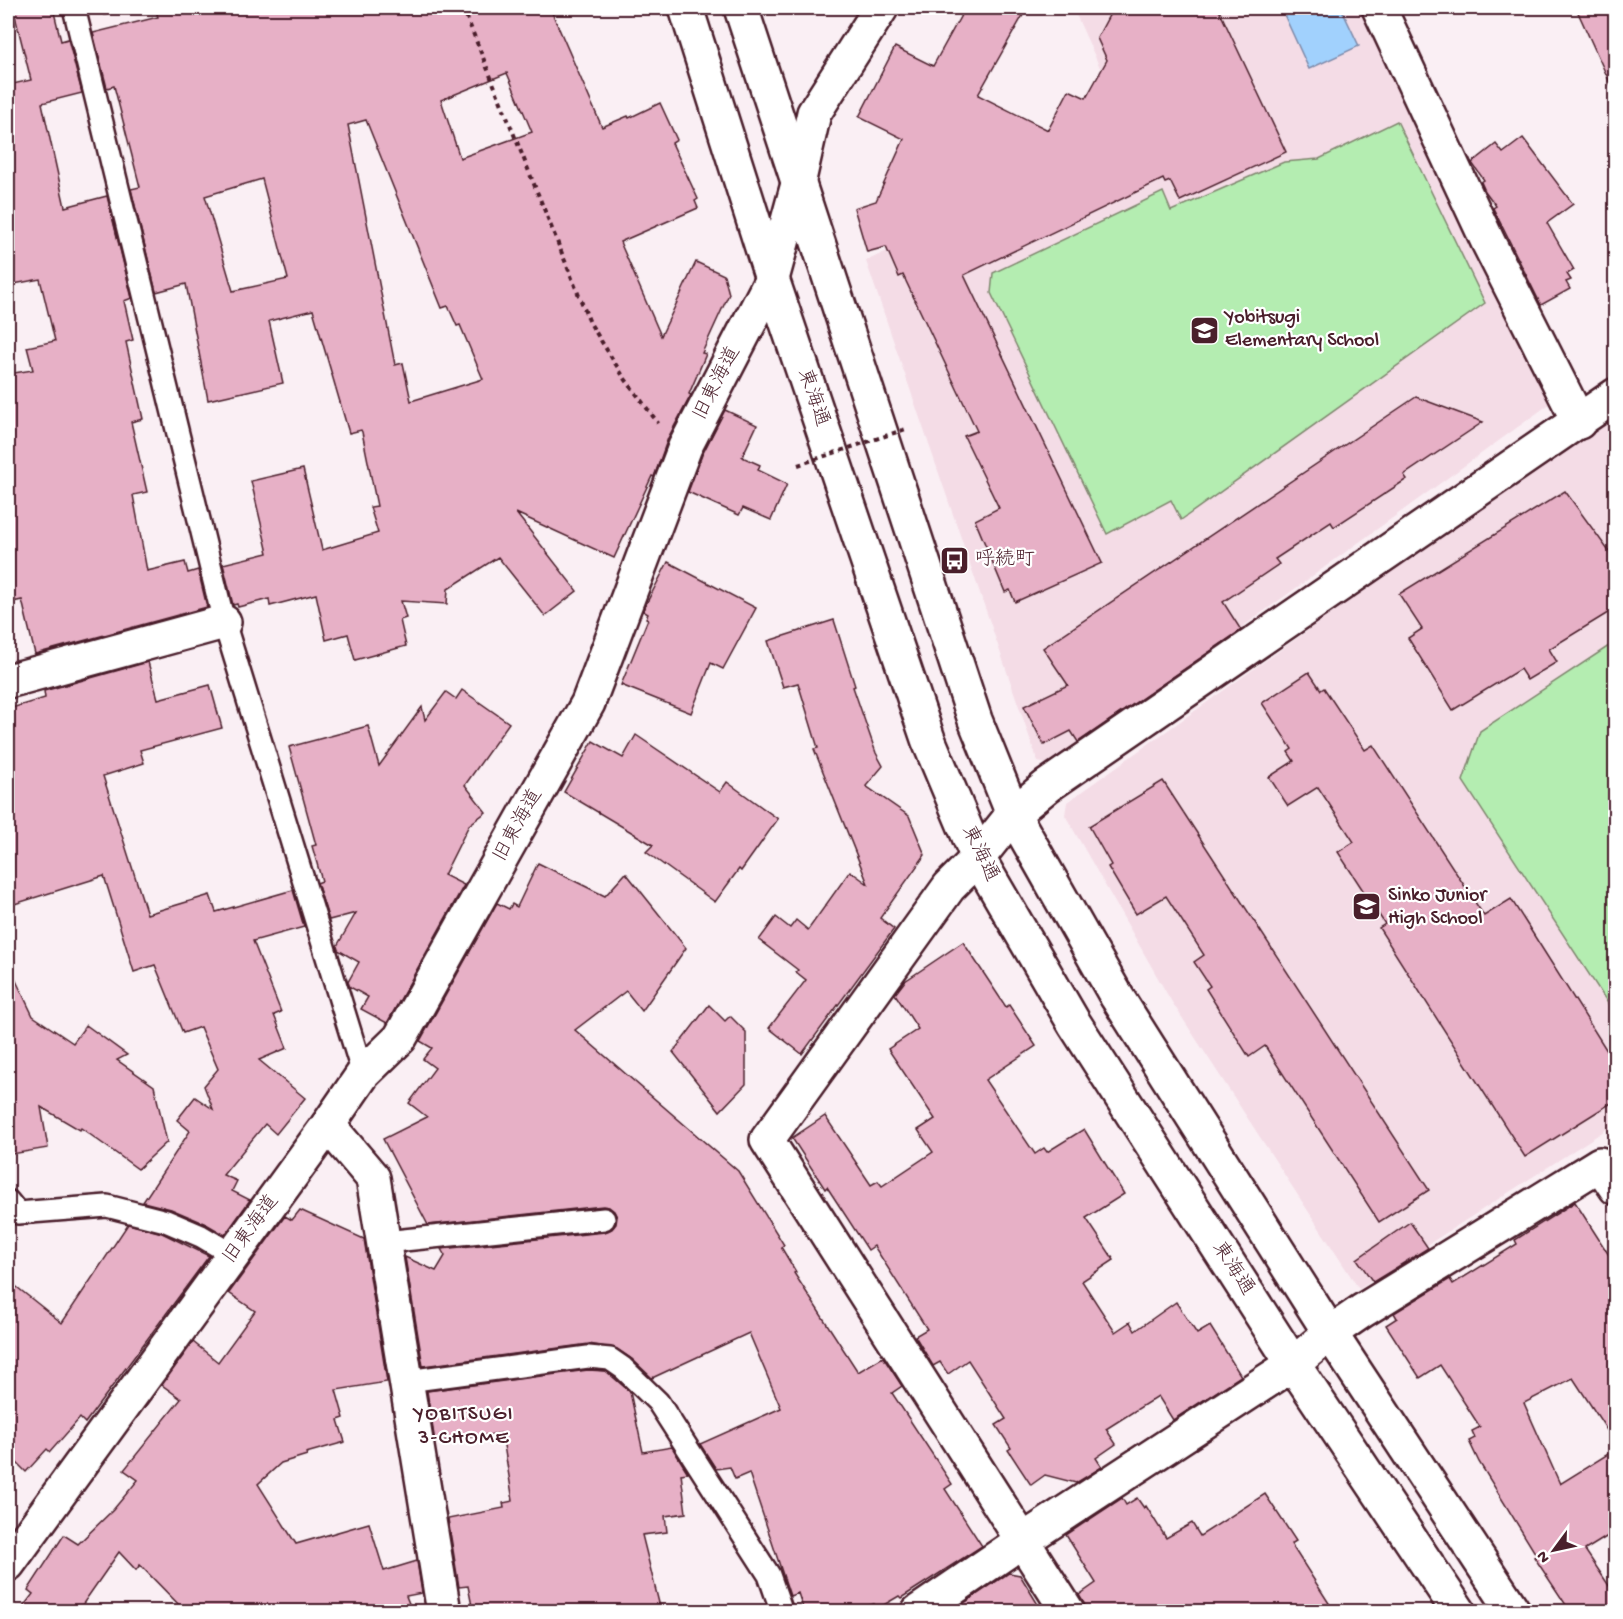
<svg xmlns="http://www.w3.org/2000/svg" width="1623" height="1619" viewBox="0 0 1623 1619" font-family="'Gochi Hand','Klee One',sans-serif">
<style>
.built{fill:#f4dce6}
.green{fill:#b4edb1;stroke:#7f866e;stroke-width:1.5}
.water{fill:#a1d1fd;stroke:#7e8aa9;stroke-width:1.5}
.building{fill:#e7b0c6;stroke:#4a1f2b;stroke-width:1.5;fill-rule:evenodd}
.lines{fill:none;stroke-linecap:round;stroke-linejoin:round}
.service-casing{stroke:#4a1f2b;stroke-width:26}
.minor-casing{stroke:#4a1f2b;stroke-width:38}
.primary-casing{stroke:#4a1f2b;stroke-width:38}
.path{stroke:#4a1f2b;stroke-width:4;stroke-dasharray:4.5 4.5;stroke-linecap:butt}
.service{stroke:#fff;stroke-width:21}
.minor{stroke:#fff;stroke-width:33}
.primary{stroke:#fff;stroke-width:33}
.path-bridge{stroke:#4a1f2b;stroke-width:4;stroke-dasharray:4.5 4.5;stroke-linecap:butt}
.labels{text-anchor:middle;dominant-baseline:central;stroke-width:4.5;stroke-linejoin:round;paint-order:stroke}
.poi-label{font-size:20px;fill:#4a1f2b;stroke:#fff;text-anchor:start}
.street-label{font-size:20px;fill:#4a1f2b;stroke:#fff}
.neighbourhood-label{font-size:21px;letter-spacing:1.5px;fill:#4a1f2b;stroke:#fff}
</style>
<rect width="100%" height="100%" fill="#faeff4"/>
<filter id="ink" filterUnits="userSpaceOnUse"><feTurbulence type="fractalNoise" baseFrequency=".0167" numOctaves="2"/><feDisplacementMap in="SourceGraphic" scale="12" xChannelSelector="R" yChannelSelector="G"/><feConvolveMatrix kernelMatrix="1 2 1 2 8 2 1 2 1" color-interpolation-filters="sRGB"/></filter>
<g filter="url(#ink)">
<g class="built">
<path d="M1073 8H1364L1555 400 1052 765 1038 762 866 261 1131 136Z"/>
<path d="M1615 412V1141L1607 1129 1359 1289 1170 999 1065 815 1067 802Z"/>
</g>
<g class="green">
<path d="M1397 121 1485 303 1181 520 1171 500 1107 534 991 293 993 273 1163 192 1171 211 1284 162 1319 159Z"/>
<path d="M1615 642V1014L1463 781 1480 731Z"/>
</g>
<path class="water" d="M1281 8H1341L1359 46 1309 69Z"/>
<g class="building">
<path d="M13 8H53L61 41 68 39 82 93 42 103 65 207 107 196 132 298 124 301 133 340 126 342 143 419 131 422 147 492 133 495 147 571 185 562 188 573 198 570 207 607 35 654 22 600 8 603V374L33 370 27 347 55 341 40 279 8 285V85L31 80Z"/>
<path d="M155 8H550L602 127 628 116 629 118 660 103 677 140 672 143 698 199 695 201 698 208 620 242 661 336 696 262 724 275 729 294 702 353 706 354 689 394 691 395 668 438 654 477 652 476 614 558 516 513 577 591 545 616 498 557 448 589 447 604 401 601 406 618 400 620 406 646 355 660 348 634 326 640 316 594 270 606 269 599 238 607 237 604 233 605 223 564 268 553 251 481 303 469 322 550 378 533 370 507 377 506 362 432 361 430 349 433 313 310 269 321 283 383 208 400 186 284 156 292 131 189 140 187 114 86 107 88 93 33 158 17ZM507 73 532 132 460 158 441 100ZM366 120 442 308 448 306 457 326 460 325 483 379 411 401 403 363 395 365 348 125ZM262 179 288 279 233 291 205 196Z"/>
<path d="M965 8H1027L978 95 1048 130 1069 90 1086 98 1107 60 1097 38 1113 8H1218L1286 152 1180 201 1170 181 1165 183 1163 179 964 275 1102 563 1015 602 1010 590 1005 592 975 520 999 508 964 436 977 431 903 275 899 277 886 247 867 252 854 208 876 201 904 139 859 117 895 47 933 66Z"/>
<path d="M1576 8H1616V96Z"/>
<path d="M1523 138 1573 204 1547 223 1574 270 1567 274 1571 280 1566 282 1570 289 1541 305 1493 208 1496 206 1485 191 1481 182 1484 180 1472 163 1496 144 1503 153Z"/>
<path d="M1416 397 1483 422 1404 475 1407 479 1334 527 1331 522 1275 559 1279 564 1223 602 1241 630 1078 742 1071 731 1044 745 1024 706 1068 685 1043 648Z"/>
<path d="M725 410 757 425 742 457 760 465 758 470 787 484 771 520 743 508 739 515 688 492 702 455Z"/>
<path d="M1565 491 1616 561V608L1549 649 1557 662 1527 680 1520 669 1453 710 1408 638 1422 629 1399 594Z"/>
<path d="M668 562 756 608 723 669 711 663 691 713 621 685 648 619 646 618 648 614 643 611 644 608Z"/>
<path d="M834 620 855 686 853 687 876 753 883 766 866 786 909 816 925 855 880 918 894 929 802 1054 769 1028 806 980 796 972 798 970 759 940 776 917 790 928 796 920 808 930 850 871 868 884 814 749 818 748 798 683 783 687 768 641Z"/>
<path d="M148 662 158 699 210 685 222 728 140 750 144 763 103 776 147 914 210 895 216 912 293 890 304 927 253 941 281 1012 274 1015 287 1048 259 1060 305 1098 276 1134 265 1124 223 1175 237 1181 232 1191 250 1200 225 1235 206 1224 171 1209 143 1202 190 1131 177 1120 195 1097 213 1109 204 1086 218 1069 200 1027 183 1033 155 965 134 972 104 876 8 906V709L45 698 44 691Z"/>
<path d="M1309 672 1321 690 1324 688 1365 750 1373 745 1484 916 1511 899 1616 1065V1100L1525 1157 1379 928 1385 924 1338 852 1354 842 1318 787 1288 806 1269 777 1294 761 1288 752 1292 749 1262 703Z"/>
<path d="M462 690 509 723 465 785 486 812 469 825 444 875 464 885 387 1023 361 1009 368 997 350 987 348 982 359 962 338 950 337 946 356 913 329 920 317 883 322 881 312 846 316 845 289 747 368 726 379 766 422 707 425 720 446 692 456 699Z"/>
<path d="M636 735 720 792 727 782 778 819 741 871 739 869 715 902 646 852 653 845 564 792 593 741 623 758Z"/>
<path d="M1163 781 1429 1190 1379 1222 1265 1046 1249 1057 1206 989 1210 986 1194 962 1204 955 1166 896 1136 914 1108 867 1111 865 1089 826Z"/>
<path d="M538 863 605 896 626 873 686 948 642 1011 626 991 575 1030 738 1171 784 1245 781 1247 796 1272 794 1273 858 1372 883 1357 902 1386 892 1393 952 1484 945 1489 982 1546 901 1598 899 1596 877 1609 874 1604 851 1611H804L798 1593 790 1596 749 1473 735 1479 730 1467 716 1469 700 1444 781 1408 749 1333 652 1378 632 1359 617 1349 589 1344 423 1366 405 1257 436 1271 445 1256 441 1249 605 1232 612 1229 616 1224 617 1217 614 1211 609 1207 603 1206 428 1225 383 1139 427 1117 409 1103 435 1068 423 1059 432 1048 420 1041 497 903 509 909 512 904 517 907Z"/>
<path d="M963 942 1006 1007 1009 1005 1036 1046 985 1080 1035 1154 1044 1148 1047 1152 1084 1129 1124 1194 1086 1218 1114 1260 1082 1281 1115 1332 1130 1322 1135 1331 1176 1302 1197 1334 1210 1326 1241 1376 1173 1420 1158 1396 1106 1429 1116 1444 1096 1458 1102 1467 1076 1483 1045 1475 1031 1485 1008 1450 1011 1448 996 1425 1006 1419 968 1360 948 1374 940 1362 933 1366 915 1336 927 1329 874 1246 868 1250 827 1187 825 1189 792 1138 825 1116 871 1185 878 1181 882 1186 933 1152 918 1130 935 1119 888 1049 918 1029 895 994 905 981Z"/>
<path d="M8 964 33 1016 73 1043 86 1025 127 1055 117 1060 154 1086 167 1142 138 1169 81 1128 80 1130 41 1107 48 1148 12 1154 8 1128Z"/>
<path d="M709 1005 725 1021 730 1016 746 1032V1084L720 1111 673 1052Z"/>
<path d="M1575 1202 1616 1266V1444L1573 1378 1524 1403 1560 1484 1616 1449V1531L1585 1550 1616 1596V1611H1570L1534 1557 1537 1556 1479 1462 1469 1441 1475 1438 1472 1431 1480 1427 1440 1365 1420 1378 1386 1325 1397 1318 1394 1313 1450 1279 1453 1284 1517 1244 1515 1240Z"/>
<path d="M300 1210 364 1239 387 1382 336 1390 344 1418 338 1420 345 1442 306 1453 307 1455 281 1463 258 1484 296 1544 369 1523 384 1571 417 1561 422 1593 406 1596 412 1611H185L140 1565 136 1570 119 1552 78 1611H20L33 1594 28 1590 64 1535 78 1544 113 1510 138 1480 124 1470 181 1399 162 1385 193 1342 218 1362 255 1311 229 1293 285 1216 292 1220Z"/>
<path d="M1410 1222 1428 1248 1373 1282 1357 1259Z"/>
<path d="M128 1224 162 1233 209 1256 85 1423 80 1418 50 1452 47 1449 26 1472 8 1454V1280L62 1323Z"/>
<path d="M588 1370 606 1371 630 1392 643 1452 672 1447 688 1473 681 1474 686 1513 665 1516 667 1532 642 1535 661 1611H473L468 1586 459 1587 448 1519 504 1508 503 1503 513 1501 502 1433 435 1442 427 1391Z"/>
<path d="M1265 1494 1296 1541 1291 1544 1334 1611H1087L1079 1595 1096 1583 1066 1535 1122 1498 1126 1505 1137 1498 1144 1508 1146 1506 1166 1538 1192 1523 1200 1536Z"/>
<path d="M1009 1573 1020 1575 1042 1611H967L963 1604Z"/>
</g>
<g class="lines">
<defs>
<g id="service">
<path d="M74 8 224 622 363 1074"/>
<path d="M8 1201 18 1213 107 1206 166 1221 201 1236 233 1255"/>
<path d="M385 1242 604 1219"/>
<path d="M407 1381 588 1357 610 1359 623 1368 658 1402 769 1575 782 1612"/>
</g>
<g id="minor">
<path d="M1379 8 1488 242 1579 422"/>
<path d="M8 681 224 622"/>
<path d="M328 1125 373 1178 444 1612"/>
<path d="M8 1564 328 1125 363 1074 400 1038 588 703 685 447 772 279 798 184 814 113 881 8"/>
<path d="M918 1612 1022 1541 1293 1364 1330 1333 1362 1311 1600 1164 1616 1188"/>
<path d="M1068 1612 767 1140 949 887 978 858 1013 814 1047 786 1616 395"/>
</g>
<g id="primary">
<path d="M686 8 772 279 928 739 978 858 1074 1023 1293 1364 1459 1612"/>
<path d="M741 8 975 720 1013 814 1117 997 1330 1333 1514 1612"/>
</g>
</defs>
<use href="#service" class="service-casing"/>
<use href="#minor" class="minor-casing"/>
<use href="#primary" class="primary-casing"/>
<g class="path">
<path d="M463 8 590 323 623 376 658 423"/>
<path d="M104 14 123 8"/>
</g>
<use href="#service" class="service"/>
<use href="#minor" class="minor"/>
<use href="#primary" class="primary"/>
<path class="path-bridge" d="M798 465 906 429"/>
</g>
</g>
<defs>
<symbol id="school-square" viewBox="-11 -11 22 22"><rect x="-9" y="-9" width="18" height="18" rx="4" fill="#4a1f2b" stroke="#fff"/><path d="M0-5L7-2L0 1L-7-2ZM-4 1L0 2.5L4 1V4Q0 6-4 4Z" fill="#fff"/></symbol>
<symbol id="bus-square" viewBox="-11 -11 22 22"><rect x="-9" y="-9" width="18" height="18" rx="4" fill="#4a1f2b" stroke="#fff"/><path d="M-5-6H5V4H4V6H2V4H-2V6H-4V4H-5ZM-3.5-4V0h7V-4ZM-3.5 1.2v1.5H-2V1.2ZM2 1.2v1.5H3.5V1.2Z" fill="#fff"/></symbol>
</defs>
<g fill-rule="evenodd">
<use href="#school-square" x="1188" y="314" width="33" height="33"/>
<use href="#bus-square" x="938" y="544" width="33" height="33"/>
<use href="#school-square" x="1350" y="890" width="33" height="33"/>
</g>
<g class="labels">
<g class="poi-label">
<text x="1225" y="318">Yobitsugi<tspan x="1225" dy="23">Elementary School</tspan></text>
<text x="975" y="560">呼続町</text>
<text x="1388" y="896">Sinko Junior<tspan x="1388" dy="23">High School</tspan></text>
</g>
<g class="street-label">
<text transform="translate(718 384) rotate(-63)">旧東海道</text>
<text transform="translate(812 398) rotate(71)">東海通</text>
<text transform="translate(519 826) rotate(-61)">旧東海道</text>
<text transform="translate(979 854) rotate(64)">東海通</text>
<text transform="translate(252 1230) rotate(-54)">旧東海道</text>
<text transform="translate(1232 1269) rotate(57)">東海通</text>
</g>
<g class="neighbourhood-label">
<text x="464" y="1415">YOBITSUGI<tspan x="464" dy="24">3-CHOME</tspan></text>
</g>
</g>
<rect width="1623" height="1619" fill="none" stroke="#fff" stroke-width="30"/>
<rect x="15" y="15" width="1593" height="1589" fill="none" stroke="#4a1f2b" stroke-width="2" filter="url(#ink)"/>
<g transform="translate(1554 1550) rotate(237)" stroke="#ffffff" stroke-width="4.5" paint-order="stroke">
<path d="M0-4.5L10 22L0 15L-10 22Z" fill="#4a1f2b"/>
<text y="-9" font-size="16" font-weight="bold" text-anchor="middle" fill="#4a1f2b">N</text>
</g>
</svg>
